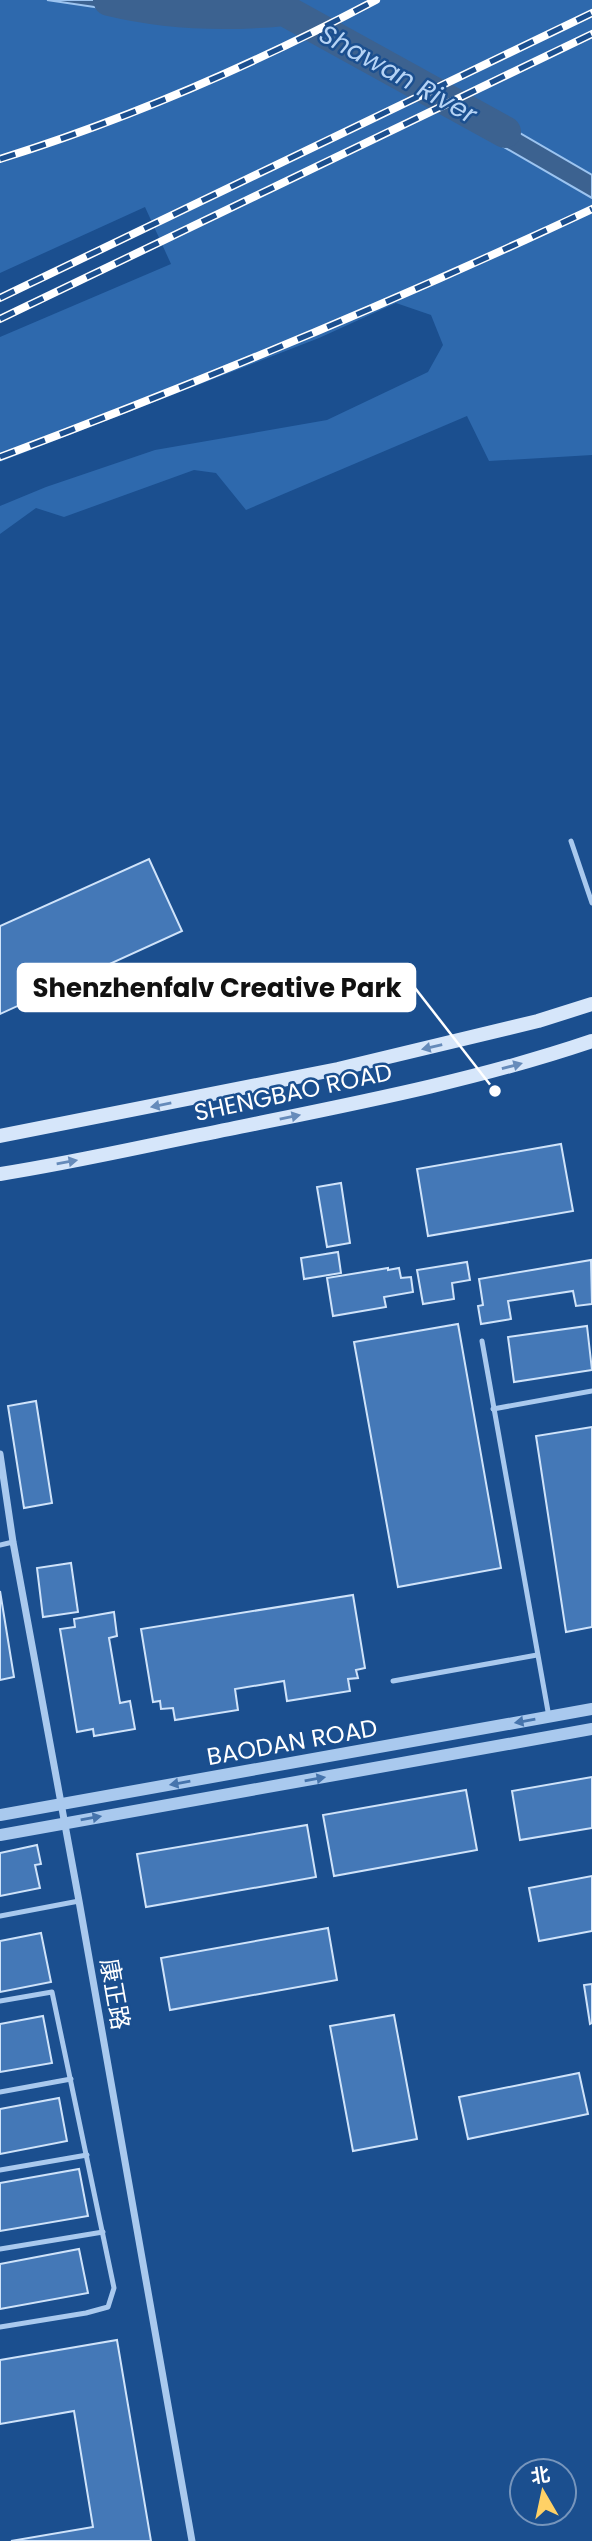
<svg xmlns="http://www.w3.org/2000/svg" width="592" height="2541" viewBox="0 0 592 2541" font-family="Poppins,'Noto Sans SC',sans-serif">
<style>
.green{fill:#2e69ad}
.water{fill:#3c6290;stroke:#9cc4f0;stroke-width:2}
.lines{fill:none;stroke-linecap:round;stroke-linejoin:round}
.river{stroke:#3c6290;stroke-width:32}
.building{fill:#4478b7;stroke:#cfe3fa;stroke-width:2}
.service{stroke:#a9c9ee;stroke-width:5}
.minor{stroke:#a9c9ee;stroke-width:7}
.tertiary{stroke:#a9c9ee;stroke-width:12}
.secondary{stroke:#d6e6fa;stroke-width:14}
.rail-casing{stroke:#fff;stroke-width:8}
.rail{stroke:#1b4f8f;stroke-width:5;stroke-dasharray:16;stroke-linecap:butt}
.oneway{fill:#668bba}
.oneway2{fill:#4674ac}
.labels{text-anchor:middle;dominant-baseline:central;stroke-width:5;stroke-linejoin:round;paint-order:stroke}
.street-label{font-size:24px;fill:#fff;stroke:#1b4f8f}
.water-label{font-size:26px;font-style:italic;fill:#b5d3f5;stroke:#1b4f8f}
.leader{fill:none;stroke:#fff;stroke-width:2.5}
.callout-dot{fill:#fff;stroke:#1b4f8f;stroke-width:2.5}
.callout{fill:#fff;stroke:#fff;stroke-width:2.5}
.callout-label{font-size:26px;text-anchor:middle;font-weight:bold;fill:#111}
</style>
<rect width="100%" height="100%" fill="#1b4f8f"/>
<path class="green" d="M0 0H592V455L489 461 467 416 246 510 216 473 194 470 64 517 36 508 0 534V506L46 487 155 450 327 420 428 372 443 345 431 315 396 303 319 338 0 462V337L171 264 145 207 0 273Z"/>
<g class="water">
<path d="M47 0H143L203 14 162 17Z"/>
<path d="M470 113 506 125 592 175V198L490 139Z"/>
</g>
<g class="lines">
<path class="river" d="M109 0C167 14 224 16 284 10L505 132"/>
</g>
<g class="building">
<path d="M149 859 182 931 0 1014V926Z"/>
<path d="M561 1144 573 1211 428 1236 417 1169Z"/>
<path d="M341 1183 350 1243 327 1247 317 1187Z"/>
<path d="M338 1252 341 1273 304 1279 301 1258Z"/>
<path d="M591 1260 592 1304 576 1306 573 1291 508 1301 511 1319 481 1324 478 1306 483 1305 479 1279Z"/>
<path d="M467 1262 470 1280 452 1283 454 1299 423 1304 417 1270Z"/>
<path d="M388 1268V1270L399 1268 401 1278 411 1277 413 1292 384 1297 386 1307 333 1316 327 1278Z"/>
<path d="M458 1324 501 1568 398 1587 354 1342Z"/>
<path d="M587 1326 592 1370 514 1382 508 1337Z"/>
<path d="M36 1401 52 1503 24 1508 8 1406Z"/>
<path d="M592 1427V1627L566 1632 536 1436Z"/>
<path d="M71 1563 78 1612 43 1617 37 1568Z"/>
<path d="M0 1591 14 1677 0 1680Z"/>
<path d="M353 1595 365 1668 356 1670 358 1678 348 1679 350 1691 287 1701 284 1681 235 1689 238 1710 175 1720 173 1708 161 1709 160 1701 153 1702 141 1629Z"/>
<path d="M114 1612 117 1636 109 1638 120 1703 130 1701 135 1729 94 1736 93 1729 77 1732 60 1629 75 1627 74 1619Z"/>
<path d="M592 1777V1828L520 1840 512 1791Z"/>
<path d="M466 1790 477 1850 334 1876 323 1815Z"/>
<path d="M307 1825 316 1877 146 1907 137 1854Z"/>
<path d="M37 1845 41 1864 35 1865 40 1888 0 1896V1853Z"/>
<path d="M592 1876V1931L539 1941 529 1888Z"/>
<path d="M328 1928 337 1980 170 2010 161 1958Z"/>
<path d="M41 1933 51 1982 0 1992V1941Z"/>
<path d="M592 1984V2023L590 2024 584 1985Z"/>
<path d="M394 2015 417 2139 353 2151 330 2026Z"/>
<path d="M43 2016 52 2063 0 2072V2024Z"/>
<path d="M579 2073 588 2114 468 2139 459 2097Z"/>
<path d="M59 2098 67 2141 0 2154V2109Z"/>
<path d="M79 2169 88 2216 0 2231V2183Z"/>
<path d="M79 2249 88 2293 0 2309V2264Z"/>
<path d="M117 2340 151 2541H11L93 2527 74 2411 0 2424V2360Z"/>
</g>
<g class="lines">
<g class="service">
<path d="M571 841 592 903"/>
<path d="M482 1341 549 1717"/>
<path d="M493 1409 592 1391"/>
<path d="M0 1545 13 1542"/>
<path d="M393 1681 537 1655"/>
<path d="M0 1916 79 1901"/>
<path d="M0 2001 52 1992 114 2288 108 2307 86 2313 0 2327"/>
<path d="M0 2092 71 2079"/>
<path d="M0 2170 87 2155"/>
<path d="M0 2249 103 2232"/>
</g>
<path class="minor" d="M0 1454 13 1542 79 1901 192 2541"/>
<g class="tertiary">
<path d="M0 1815 592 1709"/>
<path d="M0 1835 592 1729"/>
</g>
<g class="secondary">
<path d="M0 1136 338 1069 538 1021 592 1004"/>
<path d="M0 1174C77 1162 153 1144 230 1129 352 1104 474 1081 592 1041"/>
</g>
<defs>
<g id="rail">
<path d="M0 159C131 118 255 64 376 0"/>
<path d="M0 298 592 13"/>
<path d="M0 319 592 34"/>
<path d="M0 457C201 382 398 300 592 209"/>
</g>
</defs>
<use href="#rail" class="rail-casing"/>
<use href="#rail" class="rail"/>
</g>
<defs><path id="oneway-solid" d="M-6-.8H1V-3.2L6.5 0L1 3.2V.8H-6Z" transform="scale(1.75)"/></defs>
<g class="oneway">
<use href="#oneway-solid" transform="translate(432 1047) rotate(167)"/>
<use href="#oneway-solid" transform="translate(512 1066) rotate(-15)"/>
<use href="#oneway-solid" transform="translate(161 1105) rotate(169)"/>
<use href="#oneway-solid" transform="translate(290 1117) rotate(-11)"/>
<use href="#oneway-solid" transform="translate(67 1162) rotate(-10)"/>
</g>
<g class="oneway2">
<use href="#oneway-solid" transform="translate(525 1721) rotate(170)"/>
<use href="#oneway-solid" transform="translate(315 1779) rotate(-10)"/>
<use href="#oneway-solid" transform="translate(180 1783) rotate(170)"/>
<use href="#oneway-solid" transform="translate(91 1818) rotate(-10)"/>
</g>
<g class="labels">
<g class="street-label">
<text transform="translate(293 1092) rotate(-12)">SHENGBAO ROAD</text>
<text transform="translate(292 1742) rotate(-10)">BAODAN ROAD</text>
<text transform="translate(115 1994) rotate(80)">康正路</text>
</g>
<g class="water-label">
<text transform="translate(398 74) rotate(29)">Shawan River</text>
</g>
</g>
<path class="leader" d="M495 1091L415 988"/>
<circle class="callout-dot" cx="495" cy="1091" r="7"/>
<rect class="callout" x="18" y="964" width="397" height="47" rx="7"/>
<g class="callout-label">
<text x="217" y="997">Shenzhenfalv Creative Park</text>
</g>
<g transform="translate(543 2492) rotate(351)"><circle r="33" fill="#1b4f8f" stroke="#7695bc" stroke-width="2"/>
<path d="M0-5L12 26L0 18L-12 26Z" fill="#ffd166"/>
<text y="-10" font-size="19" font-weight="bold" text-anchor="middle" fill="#ffffff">北</text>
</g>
</svg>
